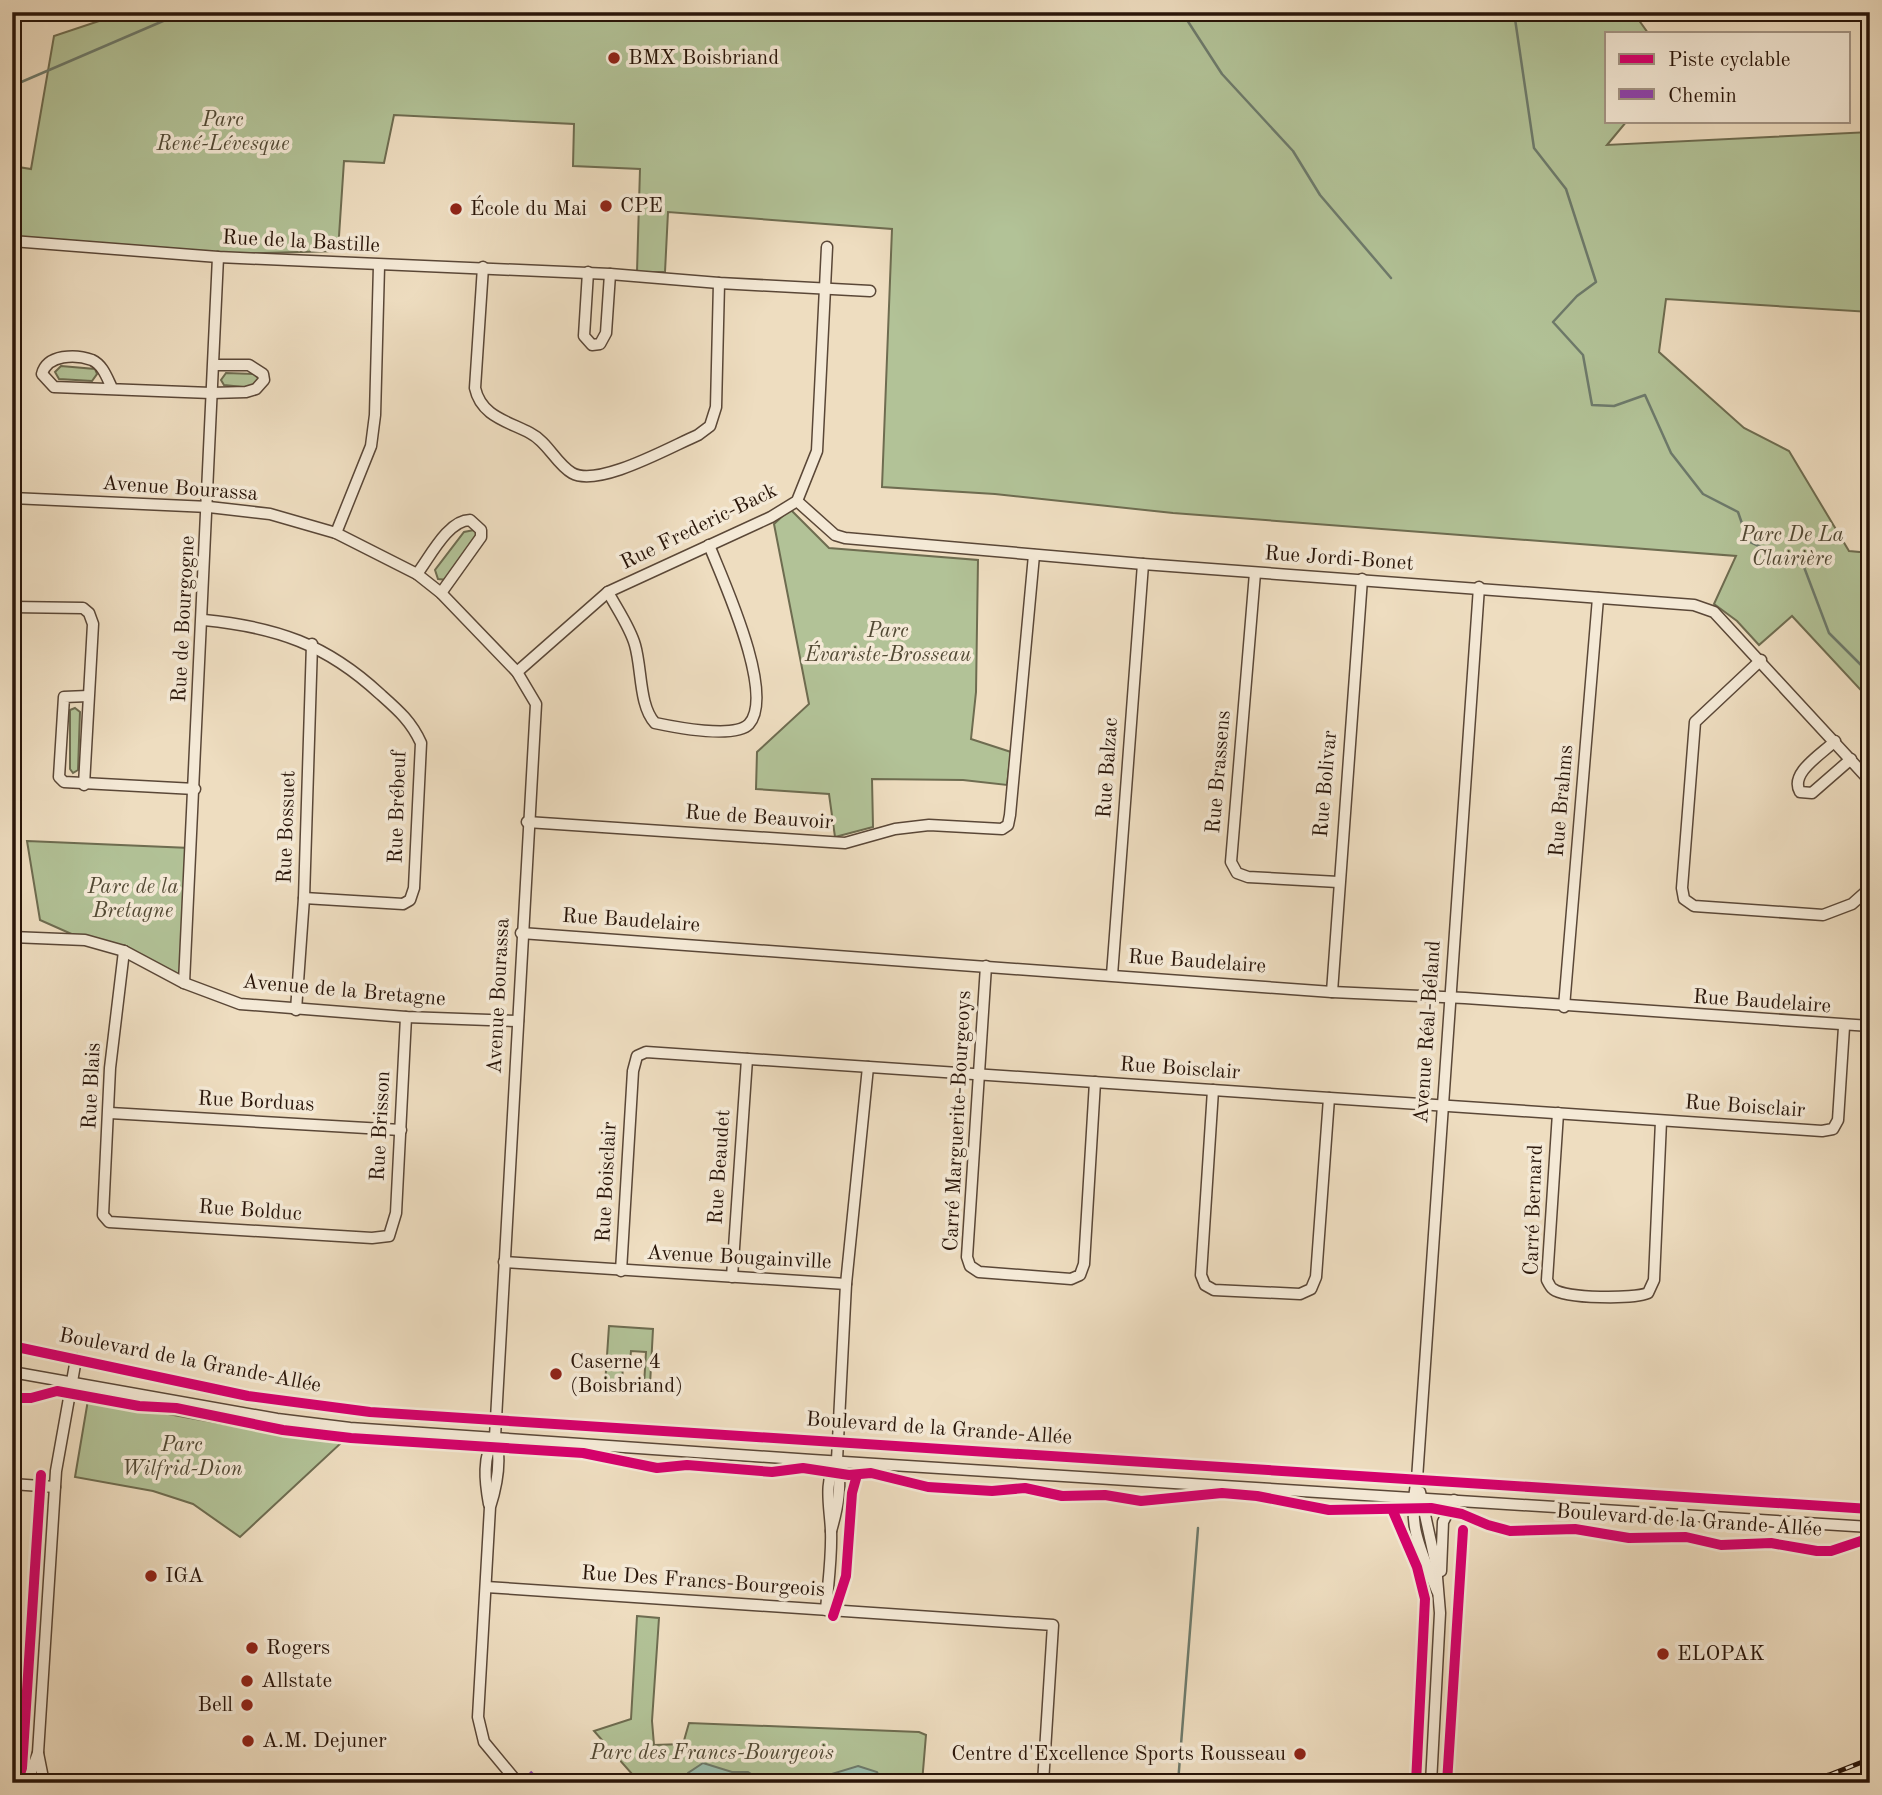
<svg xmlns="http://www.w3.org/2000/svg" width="1882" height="1795" viewBox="0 0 1882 1795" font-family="'Old Standard TT',serif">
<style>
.green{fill:#b2c297;stroke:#6e6c50;stroke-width:2}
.water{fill:#9abdad;stroke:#6d7a6b;stroke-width:2}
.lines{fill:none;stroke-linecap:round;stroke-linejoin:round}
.stream{stroke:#6d7a6b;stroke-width:2.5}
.minor-casing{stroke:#5a4737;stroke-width:13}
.minor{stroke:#f4e9d6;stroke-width:10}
.rail-casing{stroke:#291509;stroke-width:5}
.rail{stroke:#f4e9d6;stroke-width:2.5;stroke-dasharray:8;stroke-linecap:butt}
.quiet{stroke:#8e44ad;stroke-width:9;stroke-dasharray:18 9;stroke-linecap:butt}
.cycleway-casing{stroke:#f4e9d6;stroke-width:15}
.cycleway{stroke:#d6006c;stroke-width:10}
.poi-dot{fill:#8f2418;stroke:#f4e9d6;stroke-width:2.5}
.labels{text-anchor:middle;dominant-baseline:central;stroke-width:7;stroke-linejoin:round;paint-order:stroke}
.poi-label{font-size:21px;fill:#291509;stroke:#f4e9d6;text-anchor:start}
.park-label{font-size:21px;font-style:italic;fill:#524934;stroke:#f4e9d6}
.street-label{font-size:21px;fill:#291509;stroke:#f4e9d6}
</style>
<rect width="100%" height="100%" fill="#eeddc0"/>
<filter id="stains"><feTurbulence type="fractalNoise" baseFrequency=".00286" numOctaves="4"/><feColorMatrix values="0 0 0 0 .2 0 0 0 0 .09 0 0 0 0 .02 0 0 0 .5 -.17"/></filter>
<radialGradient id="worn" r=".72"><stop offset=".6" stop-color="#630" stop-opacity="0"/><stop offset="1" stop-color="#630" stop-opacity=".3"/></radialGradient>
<g class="green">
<path d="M126 12H1633L1648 33H1607V121H1627L1607 145 1870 132V312L1666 299 1659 352 1744 428 1789 451 1849 551 1870 553V700L1792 616 1759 645 1737 621 1714 604 1736 556 1173 513 995 494 882 487 892 229 668 212 665 272H637L640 169 573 166 574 124 394 115 384 163 344 161 338 251 220 254 12 239V166L31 169 54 36Z"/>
<path d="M61 366 95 369 97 374 92 381 59 379 55 372Z"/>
<path d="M226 373 254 374 259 379 252 388 224 385 221 380Z"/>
<path d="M790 509 829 548 978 560 976 692 971 739 1011 752 1007 785 963 780 872 779 873 827 835 837 829 794 756 789 757 752 809 704 774 524Z"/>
<path d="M474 530 478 533 448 580 438 579 435 570 464 532Z"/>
<path d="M75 708 80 712 78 770 73 773 70 769V710Z"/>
<path d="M27 841 190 848 184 983 124 951 85 940 40 920Z"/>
<path d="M609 1326 653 1329 650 1385H644L646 1352 631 1351 630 1362H623L622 1386 605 1385Z"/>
<path d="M88 1400C172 1414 256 1431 341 1443L240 1537 193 1504 153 1491 75 1477Z"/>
<path d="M637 1616 659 1618 652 1721 654 1745 683 1744 689 1723 919 1732 926 1735 922 1783H640L594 1731 631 1719Z"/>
</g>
<g class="water">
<path d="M703 1763 732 1772H748L765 1783H683L688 1773Z"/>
<path d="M858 1766 877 1772 883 1783H781L786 1778 822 1777Z"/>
</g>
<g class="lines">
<g class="stream">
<path d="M1178 12 1187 20 1222 74 1293 151 1320 195 1391 278"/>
<path d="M1514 12 1534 148 1566 189 1596 282 1577 296 1553 322 1583 355 1592 405 1614 406 1645 395 1671 453 1703 494 1738 512 1748 541 1804 567 1829 633 1870 674"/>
<path d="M12 86 184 12"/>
<path d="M1178 1783 1198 1528"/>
</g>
<defs>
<g id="minor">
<path d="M12 241 218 257 610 274 719 283 870 291"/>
<path d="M483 267 475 388C481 416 507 421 530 433 548 442 556 464 572 473 598 488 670 447 698 435L710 426 716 407 719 283"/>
<path d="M588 272 584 336 592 345 600 344 606 333 610 274"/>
<path d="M112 388C107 378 103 365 92 360 76 354 47 354 42 374L54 387 211 393 246 392 256 389 264 380 263 374 249 365H214"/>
<path d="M12 498 209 507 270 514 336 533 417 574 441 593 517 672 536 704 495 1437C502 1459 497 1485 490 1507L478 1717 484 1742 518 1783"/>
<path d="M797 501 835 535 845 538 1143 564 1694 605 1714 612 1870 781"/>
<path d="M336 533 371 446 375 415 379 266"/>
<path d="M1255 573 1231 862 1237 873 1248 877 1338 882"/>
<path d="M417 574C430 557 448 520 470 520L481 530V537L441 593"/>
<path d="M608 592C617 609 630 627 635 645 642 669 639 706 655 723 674 727 735 739 749 724 776 694 722 578 709 545"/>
<path d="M12 607 83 608 89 613 93 624 84 785"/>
<path d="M204 620C276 627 326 644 380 694 398 710 411 721 421 743L414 888 410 900 403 904 304 898"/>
<path d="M1761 660 1695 722 1682 888 1684 899 1694 906 1823 915 1852 904 1870 888"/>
<path d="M517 672 608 592 771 517 797 501 817 451 827 247"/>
<path d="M88 696 64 697 59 777 64 782 195 789"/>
<path d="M1835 741C1822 754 1789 773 1800 792L1812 793 1851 759"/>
<path d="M527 822 845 843 895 829 929 825 1002 829 1008 825 1010 815 1034 555"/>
<path d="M521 933 1332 992 1465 998 1870 1026"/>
<path d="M12 937 85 940 124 951 184 983 240 1004 406 1017 518 1021"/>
<path d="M124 951 110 1068 103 1215 109 1222 372 1238 389 1236 396 1213 406 1017"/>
<path d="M986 966 967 1257 970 1266 979 1272 1071 1279 1080 1275 1084 1264 1095 1082"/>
<path d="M1112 975 1143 564"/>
<path d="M184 983 218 257"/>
<path d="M1332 992 1362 579"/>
<path d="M1564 1007 1598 598"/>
<path d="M296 1010 304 898 312 644"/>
<path d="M1213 1090 1201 1275 1205 1285 1214 1290 1300 1294 1311 1289 1316 1277 1329 1098"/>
<path d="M110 1113 401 1130"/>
<path d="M1558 1113 1547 1280C1548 1282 1551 1288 1553 1289 1566 1299 1634 1299 1648 1293L1654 1280 1661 1121"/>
<path d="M504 1262 846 1284"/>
<path d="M621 1271 633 1071 637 1056 646 1052 1822 1131 1833 1129 1838 1120 1844 1027"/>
<path d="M732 1277 747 1059"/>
<path d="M12 1346 248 1396 370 1412 1870 1509"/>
<path d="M12 1372 277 1419 350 1428 812 1460 1870 1527"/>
<path d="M12 1484 55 1487"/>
<path d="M1420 1492 1436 1565 1440 1613 1431 1783"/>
<path d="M489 1504C485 1482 482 1456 495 1437"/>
<path d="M831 1531C838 1507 842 1485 837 1460L846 1284 868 1067"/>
<path d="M1441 1571 1443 1522 1454 1500"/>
<path d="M486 1587 1053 1625 1043 1783"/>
<path d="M1437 1591C1420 1547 1407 1527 1417 1479L1479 587"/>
<path d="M826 1610C828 1584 832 1557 831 1531 830 1506 823 1483 837 1460"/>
<path d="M27 1783 38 1753"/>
<path d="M44 1783 38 1753 56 1471 76 1359"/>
</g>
</defs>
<use href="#minor" class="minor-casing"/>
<use href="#minor" class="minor"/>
<defs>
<path id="rail" d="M1800 1783 1829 1775 1870 1759"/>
</defs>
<use href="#rail" class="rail-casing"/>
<use href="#rail" class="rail"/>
<path class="quiet" d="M528 1774 537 1783"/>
<defs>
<g id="cycleway">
<path d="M12 1346 248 1396 370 1412 1870 1509"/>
<path d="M12 1398H31L57 1391 139 1406 176 1408 283 1430 351 1438 583 1453 657 1468 687 1465 772 1472 803 1468 849 1475 871 1473 928 1487 992 1491 1025 1488 1062 1496 1105 1495 1141 1501 1222 1493 1257 1496 1329 1510 1431 1508 1462 1514 1488 1525 1510 1531 1575 1529 1629 1538 1686 1537 1721 1545 1771 1543 1817 1551H1831L1870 1538"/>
<path d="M1392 1509 1417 1567 1425 1599 1416 1783"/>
<path d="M833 1616 846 1576 852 1493 857 1475"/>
<path d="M17 1783 22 1768 41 1475"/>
<path d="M1447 1783 1463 1530"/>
</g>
</defs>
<use href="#cycleway" class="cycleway-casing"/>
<use href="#cycleway" class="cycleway"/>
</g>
<g class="poi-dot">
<circle cx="614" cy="58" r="7"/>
<circle cx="606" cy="206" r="7"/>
<circle cx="456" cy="209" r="7"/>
<circle cx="556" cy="1374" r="7"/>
<circle cx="151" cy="1576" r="7"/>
<circle cx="252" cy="1648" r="7"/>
<circle cx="1663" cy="1654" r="7"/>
<circle cx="247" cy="1681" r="7"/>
<circle cx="247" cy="1705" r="7"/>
<circle cx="248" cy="1741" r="7"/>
<circle cx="1300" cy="1754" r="7"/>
</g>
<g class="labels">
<g class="poi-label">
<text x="628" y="58">BMX Boisbriand</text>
<text x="620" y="206">CPE</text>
<text x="470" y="209">École du Mai</text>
<text x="570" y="1362">Caserne 4<tspan x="570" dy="24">(Boisbriand)</tspan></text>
<text x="165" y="1576">IGA</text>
<text x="266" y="1648">Rogers</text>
<text x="1677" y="1654">ELOPAK</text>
<text x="261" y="1681">Allstate</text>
<text x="233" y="1705" text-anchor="end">Bell</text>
<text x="262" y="1741">A.M. Dejuner</text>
<text x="1286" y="1754" text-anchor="end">Centre d'Excellence Sports Rousseau</text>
</g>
<g class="park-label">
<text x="223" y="120">Parc<tspan x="223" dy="24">René-Lévesque</tspan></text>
<text x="1792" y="535">Parc De La<tspan x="1792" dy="24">Clairière</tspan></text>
<text x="888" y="631">Parc<tspan x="888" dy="24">Évariste-Brosseau</tspan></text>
<text x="133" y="887">Parc de la<tspan x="133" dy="24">Bretagne</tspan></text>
<text x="182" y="1445">Parc<tspan x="182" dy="24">Wilfrid-Dion</tspan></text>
<text x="712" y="1753">Parc des Francs-Bourgeois</text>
</g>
<g class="street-label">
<text transform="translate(301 242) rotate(3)">Rue de la Bastille</text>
<text transform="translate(180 489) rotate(4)">Avenue Bourassa</text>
<text transform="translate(699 527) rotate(-26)">Rue Frederic-Back</text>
<text transform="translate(1339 559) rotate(4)">Rue Jordi-Bonet</text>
<text transform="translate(184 619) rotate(-87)">Rue de Bourgogne</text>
<text transform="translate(1108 768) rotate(-86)">Rue Balzac</text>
<text transform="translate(1219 772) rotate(-85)">Rue Brassens</text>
<text transform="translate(1326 784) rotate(-85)">Rue Bolivar</text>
<text transform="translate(1562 801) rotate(-85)">Rue Brahms</text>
<text transform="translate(398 807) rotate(-88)">Rue Brébeuf</text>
<text transform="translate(759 818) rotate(4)">Rue de Beauvoir</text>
<text transform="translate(287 827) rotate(-88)">Rue Bossuet</text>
<text transform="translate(631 921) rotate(4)">Rue Baudelaire</text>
<text transform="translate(1197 962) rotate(4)">Rue Baudelaire</text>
<text transform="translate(344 991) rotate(5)">Avenue de la Bretagne</text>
<text transform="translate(499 996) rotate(-87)">Avenue Bourassa</text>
<text transform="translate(1762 1002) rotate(4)">Rue Baudelaire</text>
<text transform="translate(1428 1032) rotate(-86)">Avenue Réal-Béland</text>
<text transform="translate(1180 1069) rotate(4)">Rue Boisclair</text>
<text transform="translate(92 1086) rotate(-87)">Rue Blais</text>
<text transform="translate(256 1102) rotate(3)">Rue Borduas</text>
<text transform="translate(1745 1107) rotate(4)">Rue Boisclair</text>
<text transform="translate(958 1121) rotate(-87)">Carré Marguerite-Bourgeoys</text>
<text transform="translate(381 1126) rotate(-87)">Rue Brisson</text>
<text transform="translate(720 1167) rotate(-86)">Rue Beaudet</text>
<text transform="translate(607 1182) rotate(-87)">Rue Boisclair</text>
<text transform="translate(1534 1210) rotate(-88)">Carré Bernard</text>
<text transform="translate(250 1211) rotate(4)">Rue Bolduc</text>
<text transform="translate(739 1258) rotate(3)">Avenue Bougainville</text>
<text transform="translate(190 1361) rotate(11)">Boulevard de la Grande-Allée</text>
<text transform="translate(939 1429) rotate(4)">Boulevard de la Grande-Allée</text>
<text transform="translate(1689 1521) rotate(4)">Boulevard de la Grande-Allée</text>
<text transform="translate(703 1582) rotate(4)">Rue Des Francs-Bourgeois</text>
</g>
</g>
<rect width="1882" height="1795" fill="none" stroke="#eeddc0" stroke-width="42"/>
<rect x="14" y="14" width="1854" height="1767" fill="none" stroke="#291509" stroke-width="3.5"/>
<rect x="21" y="21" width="1840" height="1753" fill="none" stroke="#291509" stroke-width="2"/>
<rect x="1605" y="32" width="245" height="91" fill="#f4e9d6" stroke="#a39484" stroke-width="2"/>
<rect x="1619" y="54" width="35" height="10" fill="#d6006c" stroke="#a39484" stroke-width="2"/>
<text x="1668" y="66" font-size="21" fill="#291509">Piste cyclable</text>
<rect x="1619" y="89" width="35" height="10" fill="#8e44ad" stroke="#a39484" stroke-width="2"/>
<text x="1668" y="102" font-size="21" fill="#291509">Chemin</text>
<rect width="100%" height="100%" filter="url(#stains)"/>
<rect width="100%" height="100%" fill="url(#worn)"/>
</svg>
